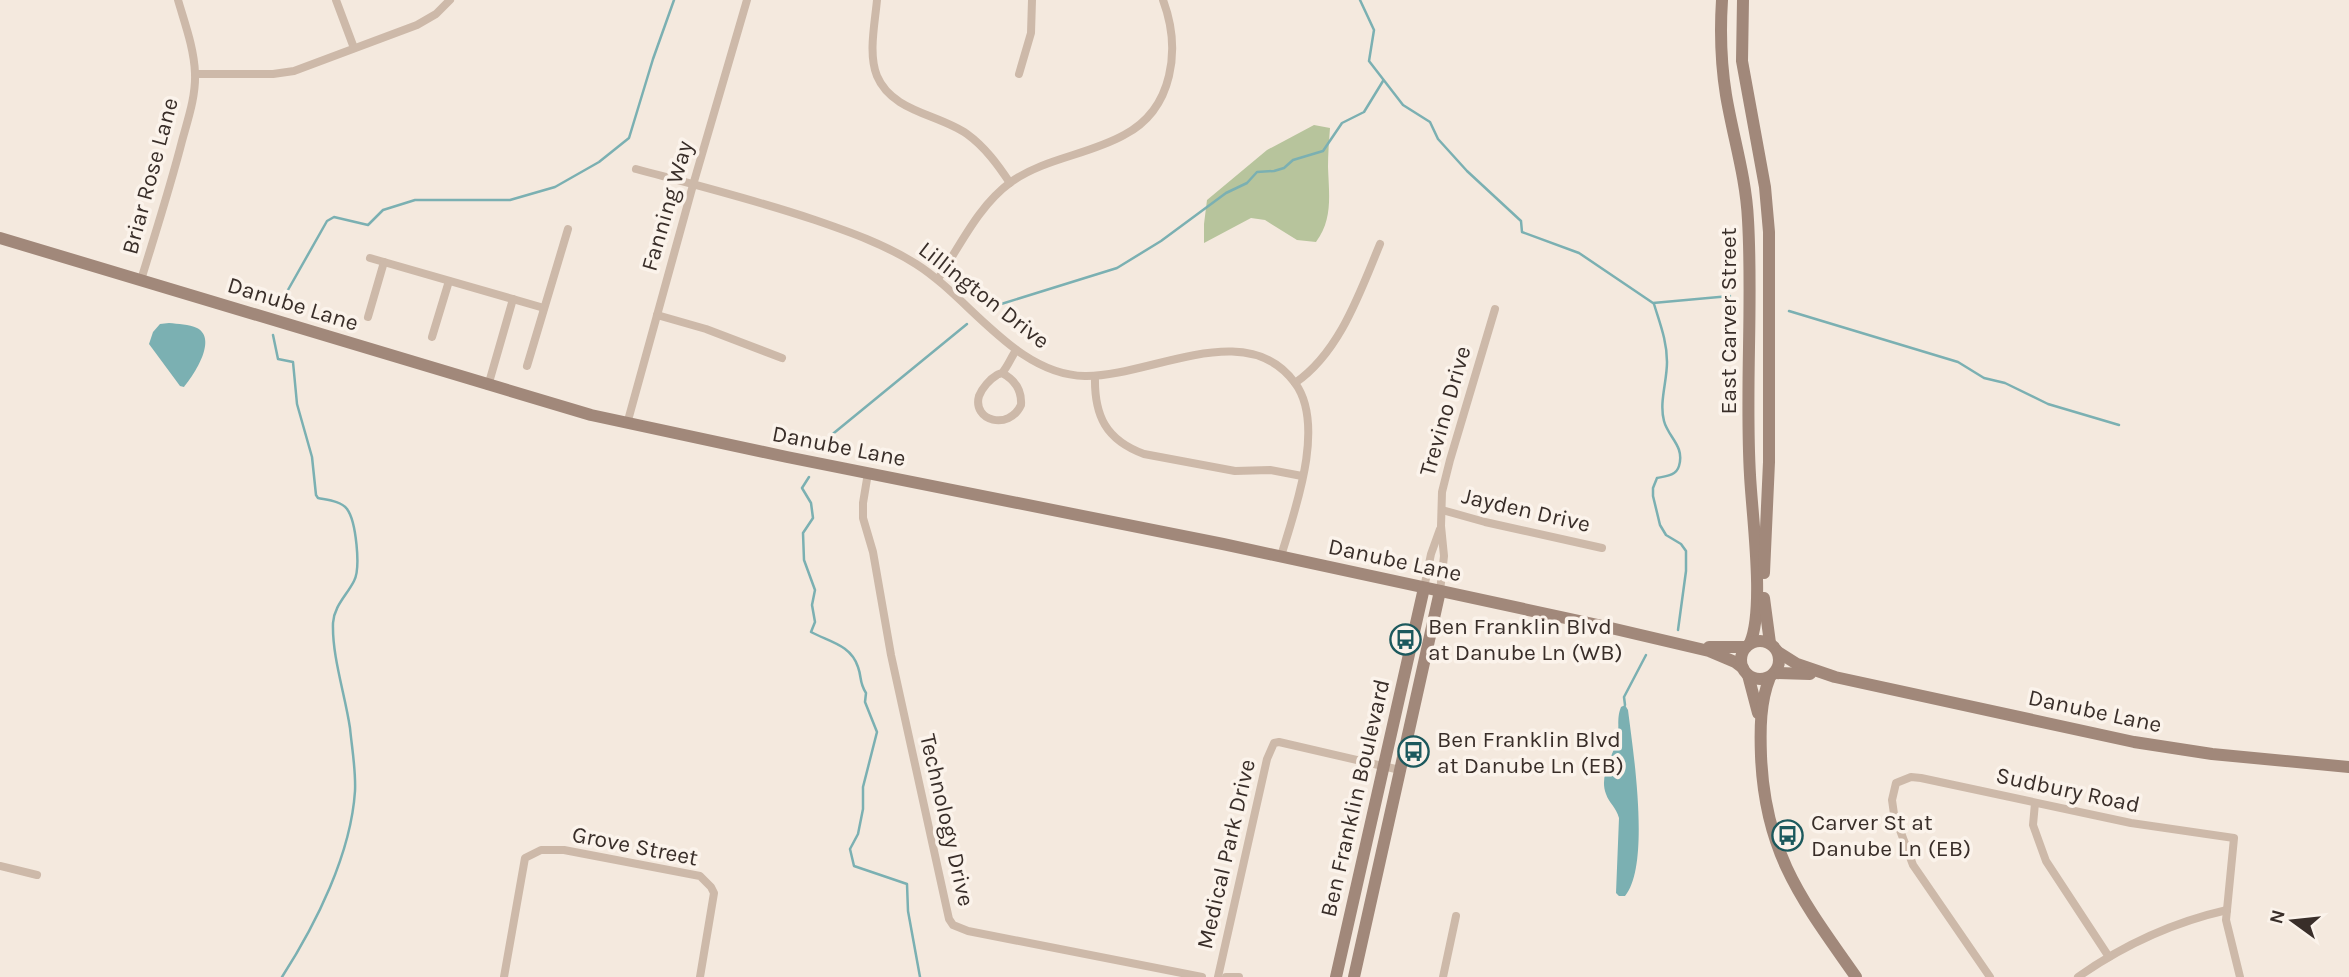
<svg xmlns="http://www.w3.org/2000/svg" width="2349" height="977" viewBox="0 0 2349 977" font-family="Karla,sans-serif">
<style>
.green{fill:#b7c49c}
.water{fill:#7bb0b2}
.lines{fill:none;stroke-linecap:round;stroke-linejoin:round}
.stream{stroke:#7bb0b2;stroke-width:2.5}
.street{stroke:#cdb9a9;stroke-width:8}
.secondary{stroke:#a1887a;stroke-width:12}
.labels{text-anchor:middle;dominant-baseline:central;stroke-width:7;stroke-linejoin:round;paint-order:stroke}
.street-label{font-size:23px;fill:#392e29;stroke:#fbf3eb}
.poi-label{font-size:23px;fill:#392e29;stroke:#fbf3eb;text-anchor:start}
</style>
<rect width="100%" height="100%" fill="#f4e9de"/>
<path class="green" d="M1314 125 1330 128C1329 141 1328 154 1328 167 1329 195 1333 219 1316 242L1297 240 1265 220 1251 218 1204 243V224L1207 200 1267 150Z"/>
<g class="water">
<path d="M169 323C178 324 189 324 197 328 218 339 194 375 184 387L180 386 149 344 153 332 160 324Z"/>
<path d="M1625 705 1628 710C1633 750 1651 865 1625 896H1619L1616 893 1619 818C1616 807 1609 803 1606 794 1598 774 1616 753 1618 734 1619 724 1617 717 1621 707Z"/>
</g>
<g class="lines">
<g class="stream">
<path d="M1360 0 1374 30 1369 61 1403 105 1430 122 1438 139 1467 171 1521 221 1522 232 1579 253 1653 303 1730 296"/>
<path d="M1654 304C1660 324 1667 341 1667 362 1667 382 1659 402 1664 421 1668 437 1685 446 1679 466 1676 476 1666 476 1657 478L1653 488V496L1660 525 1666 535 1681 544 1686 551V571L1678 630"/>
<path d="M282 305 284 297 327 221 334 217 368 225 383 210 415 200H510L555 187 599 162 629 138 653 59 674 0"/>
<path d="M998 305 1117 268 1161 241 1226 193 1247 183 1257 172 1274 171 1284 168 1293 160 1323 151 1342 123 1364 112 1383 81"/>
<path d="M1789 311 1958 362 1984 378 2005 383 2048 404 2119 425"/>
<path d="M273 335 278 359 293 362 297 404 312 457 316 495 318 498C327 500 341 501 347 509 356 521 361 568 354 581 347 595 334 606 333 623 332 657 345 694 350 728 352 749 356 770 355 791 351 854 316 924 282 977"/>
<path d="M818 446 967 324"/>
<path d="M809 477 802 488 811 503 813 518 803 533 804 560 815 590 812 605 815 622 811 632C830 642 851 645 858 667 862 678 859 682 866 693L865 702 877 732 863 787V809L858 834 850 849 854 866 907 884 908 911 920 977"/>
<path d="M1625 705 1624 697 1646 655"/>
</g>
<g class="street">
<path d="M336 0 354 48"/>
<path d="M877 0C875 23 868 54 877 76 892 112 939 114 967 134 985 147 998 165 1010 183"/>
<path d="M195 74H273L294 71 417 25 436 14 450 0"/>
<path d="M1019 74 1031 33 1032 0"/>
<path d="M636 169C696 185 756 200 815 220 850 232 884 244 916 264 970 298 1016 375 1085 376 1150 377 1247 316 1295 383 1326 425 1295 510 1281 556"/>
<path d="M370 258 544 308"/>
<path d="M938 279C960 246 978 206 1011 182 1045 158 1088 155 1124 135 1174 109 1181 48 1163 0"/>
<path d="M141 280C155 234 170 188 182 141 188 119 196 96 195 73 194 48 185 24 178 0"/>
<path d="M657 315 706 329 782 358"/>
<path d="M368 317 384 262"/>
<path d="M432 337 449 281"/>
<path d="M527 366 568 229"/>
<path d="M1002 373C1015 380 1022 391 1021 405 1009 431 972 421 979 396 982 388 990 379 997 375 998 374 1000 374 1002 373 1007 368 1012 356 1016 350"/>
<path d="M1095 376C1094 416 1106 440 1144 454L1235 471 1270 470 1302 476"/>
<path d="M1295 383C1340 352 1360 292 1380 244"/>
<path d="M488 386 513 299"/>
<path d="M627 424 693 185 747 0"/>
<path d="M868 473 863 503V518L873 552 891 655 949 919 953 925 968 931 1202 977"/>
<path d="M1442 510 1485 522 1602 548"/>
<path d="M1424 588 1431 554 1440 529"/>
<path d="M1440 591 1444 556 1441 526 1442 492 1450 460 1495 309"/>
<path d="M2035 803 2033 825 2046 861 2109 957"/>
<path d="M0 866 37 875"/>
<path d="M504 977 525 858 541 850H564L700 876 711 887 714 893 700 977"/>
<path d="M1218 977 1267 759 1274 743 1279 742 1400 770"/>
<path d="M1226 977H1239"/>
<path d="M1443 977 1456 916"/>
<path d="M1990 977 1913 865 1894 814 1892 800 1896 783 1911 777 1921 778 2131 823 2234 838 2226 920 2240 977"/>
<path d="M2078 977C2122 946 2174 922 2227 910"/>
</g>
<g class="secondary">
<path d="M1722 0C1720 31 1721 64 1726 95 1733 137 1746 177 1748 220 1753 305 1745 390 1750 475 1752 516 1765 608 1750 643"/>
<path d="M1743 0 1742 61 1765 187 1769 232V462L1764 573"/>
<path d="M0 238 591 415 787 457 1223 544 1598 625 1709 651 1735 662 1743 668"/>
<path d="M1764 598 1770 643"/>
<circle cx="1760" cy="660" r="19"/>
<path d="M1709 647H1746"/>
<path d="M1778 652 1797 664 1835 677 2134 742 2212 754 2349 767"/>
<path d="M1774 673 1810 674"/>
<path d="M1748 675 1758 713"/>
<path d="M1770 677C1760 702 1760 729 1761 756 1765 854 1802 900 1856 977"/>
<path d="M1336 977 1424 588"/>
<path d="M1354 977 1440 591"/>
</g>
</g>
<defs>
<symbol id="bus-ring" viewBox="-11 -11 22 22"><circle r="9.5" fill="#fbf3eb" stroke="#1c595d" stroke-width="1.5"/><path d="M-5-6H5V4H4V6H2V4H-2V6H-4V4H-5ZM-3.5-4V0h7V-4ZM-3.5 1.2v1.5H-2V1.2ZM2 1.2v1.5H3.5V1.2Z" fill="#1c595d"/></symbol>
</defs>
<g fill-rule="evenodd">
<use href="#bus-ring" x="1388" y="622" width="35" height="35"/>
<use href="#bus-ring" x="1396" y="734" width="35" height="35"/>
<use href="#bus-ring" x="1770" y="818" width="35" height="35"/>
</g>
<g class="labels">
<g class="street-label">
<text transform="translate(150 176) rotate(-75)">Briar Rose Lane</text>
<text transform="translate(667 206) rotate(-74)">Fanning Way</text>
<text transform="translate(984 295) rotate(38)">Lillington Drive</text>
<text transform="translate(293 304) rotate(17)">Danube Lane</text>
<text transform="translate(1728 321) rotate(-90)">East Carver Street</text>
<text transform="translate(1445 411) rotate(-74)">Trevino Drive</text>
<text transform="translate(839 446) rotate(11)">Danube Lane</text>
<text transform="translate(1526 510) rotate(13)">Jayden Drive</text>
<text transform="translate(1395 560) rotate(12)">Danube Lane</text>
<text transform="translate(2095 711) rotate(12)">Danube Lane</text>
<text transform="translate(2068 790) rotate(12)">Sudbury Road</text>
<text transform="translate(1355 798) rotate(-77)">Ben Franklin Boulevard</text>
<text transform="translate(947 820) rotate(77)">Technology Drive</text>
<text transform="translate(635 846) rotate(11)">Grove Street</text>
<text transform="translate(1226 854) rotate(-77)">Medical Park Drive</text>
</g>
<g class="poi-label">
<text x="1428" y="626">Ben Franklin Blvd<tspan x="1428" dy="26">at Danube Ln (WB)</tspan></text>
<text x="1437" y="739">Ben Franklin Blvd<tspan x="1437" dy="26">at Danube Ln (EB)</tspan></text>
<text x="1811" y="822">Carver St at<tspan x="1811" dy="26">Danube Ln (EB)</tspan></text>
</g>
</g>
<g transform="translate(2293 921) rotate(285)" stroke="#fbf3eb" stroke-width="5" paint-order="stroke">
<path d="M0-5L12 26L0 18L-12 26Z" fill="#392e29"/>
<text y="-10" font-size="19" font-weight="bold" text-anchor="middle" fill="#392e29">N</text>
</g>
</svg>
